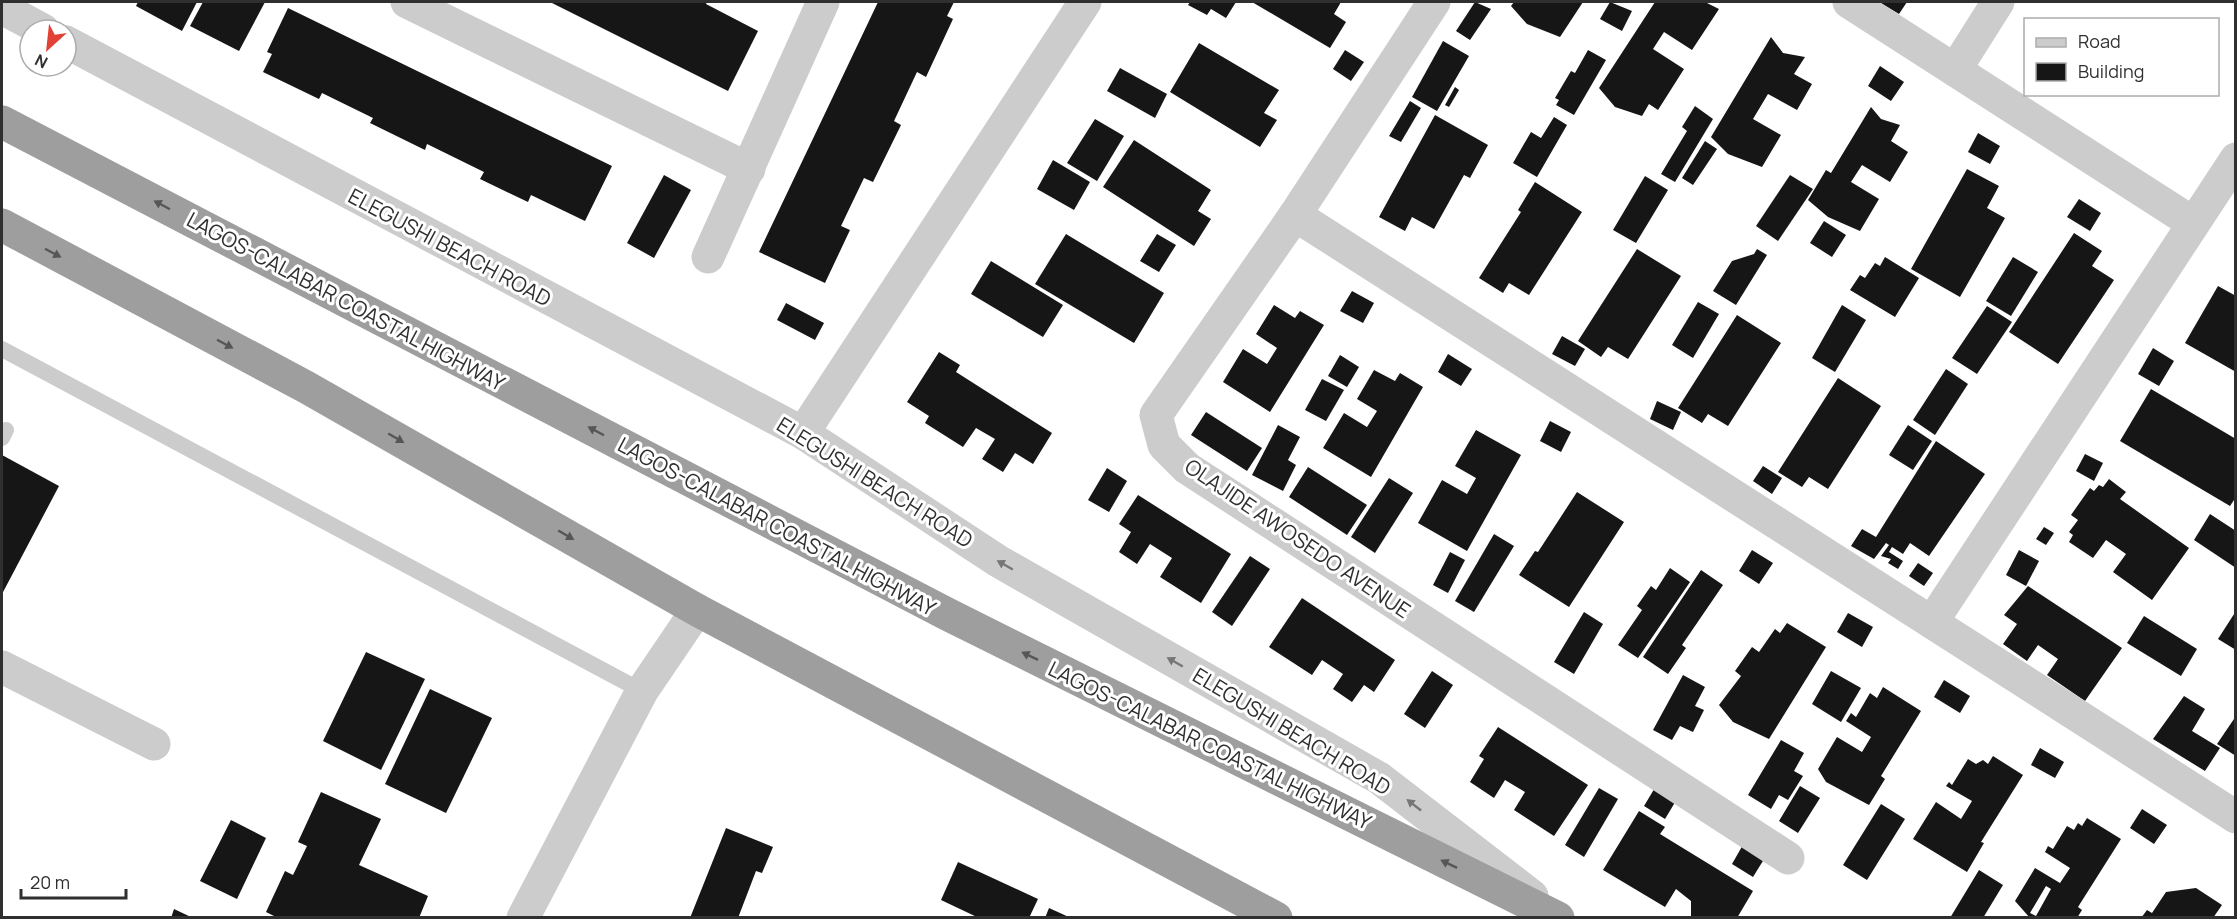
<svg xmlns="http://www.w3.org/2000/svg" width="2237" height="919" viewBox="0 0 2237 919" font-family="Manrope,sans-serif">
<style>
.building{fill:#161616;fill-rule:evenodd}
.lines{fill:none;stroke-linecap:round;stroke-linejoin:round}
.service{stroke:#ccc;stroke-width:16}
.minor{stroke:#ccc;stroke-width:33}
.trunk{stroke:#9e9e9e;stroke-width:33}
.oneway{fill:#565656}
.oneway2{fill:#767676}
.labels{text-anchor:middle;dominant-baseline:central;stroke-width:6;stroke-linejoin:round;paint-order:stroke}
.street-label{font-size:21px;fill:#2f2f2f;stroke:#fff}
</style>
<rect width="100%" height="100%" fill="#fff"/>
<g class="building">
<path d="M138 2H197L182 31 136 6Z"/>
<path d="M203 2H265L239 51 190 26Z"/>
<path d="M550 2H707L706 4 758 31 728 91Z"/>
<path d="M878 2H954L947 16 953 19 926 77 917 72 894 121 901 125 873 182 864 178 841 226 850 230 825 283 759 252Z"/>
<path d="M1190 2H1236L1226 18 1211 9 1207 15 1188 5Z"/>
<path d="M1252 2H1341L1334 14 1346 22 1330 48Z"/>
<path d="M1475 2 1491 9 1470 40 1456 31Z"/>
<path d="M1514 2H1583L1560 37 1527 24 1511 6Z"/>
<path d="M1610 2 1632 11 1622 31 1600 19Z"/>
<path d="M1655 2H1705L1719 9 1692 50 1664 32 1653 49 1684 69 1658 110 1649 104 1642 116 1615 107 1599 88Z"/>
<path d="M1879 2H1907L1899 14Z"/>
<path d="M288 8 612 166 585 221 531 195 528 202 480 179 484 172 427 144 425 150 370 123 373 118 322 93 319 99 263 72 272 54 267 52Z"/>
<path d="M1771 37 1783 53 1805 57 1794 74 1812 84 1797 110 1768 94 1753 119 1781 135 1762 167 1728 154 1711 137Z"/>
<path d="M1443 41 1469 56 1437 111 1412 97Z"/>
<path d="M1199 43 1279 90 1264 113 1277 120 1260 147 1170 92Z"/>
<path d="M1345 50 1364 62 1351 81 1333 69Z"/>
<path d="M1588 50 1606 60 1574 115 1556 105 1559 100 1555 98 1571 71 1575 73Z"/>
<path d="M1880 66 1904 82 1891 101 1868 86Z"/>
<path d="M1120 68 1167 94 1155 118 1107 91Z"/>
<path d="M1455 87 1459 90 1449 107 1445 105Z"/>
<path d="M1410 101 1421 108 1401 142 1389 136Z"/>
<path d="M1695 106 1713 119 1675 182 1661 174 1687 131 1682 127Z"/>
<path d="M1871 107 1881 119 1900 125 1891 141 1908 152 1890 182 1862 165 1851 182 1879 199 1860 231 1828 217 1808 200 1826 170 1831 173Z"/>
<path d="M1435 115 1488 145 1470 178 1464 175 1434 229 1412 217 1405 231 1379 217Z"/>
<path d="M1554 117 1567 125 1537 177 1513 163 1531 132 1541 138Z"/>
<path d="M1095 119 1124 136 1097 181 1067 163Z"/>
<path d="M1978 133 2000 146 1990 164 1968 152Z"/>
<path d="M1134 140 1211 190 1198 211 1211 219 1194 246 1103 187Z"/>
<path d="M1705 141 1717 149 1693 185 1682 178Z"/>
<path d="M1053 160 1090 182 1074 210 1037 189Z"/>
<path d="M1967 169 1999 186 1987 208 2005 218 1960 297 1911 269Z"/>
<path d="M664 175 691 190 654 258 627 243Z"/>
<path d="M1790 175 1813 189 1778 241 1756 226Z"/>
<path d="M1645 176 1668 190 1636 243 1613 230Z"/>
<path d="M1535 182 1582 212 1529 295 1509 283 1503 293 1479 278 1521 212 1518 210Z"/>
<path d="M2079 199 2101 213 2090 231 2067 217Z"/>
<path d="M1824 221 1846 235 1832 257 1810 243Z"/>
<path d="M2074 233 2102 251 2092 266 2114 280 2058 364 2009 332Z"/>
<path d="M1066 234 1164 293 1134 343 1035 284Z"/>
<path d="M1157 234 1176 245 1159 272 1140 261Z"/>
<path d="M1637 249 1681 276 1628 359 1608 347 1601 357 1578 341Z"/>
<path d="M1757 249 1767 255 1736 305 1713 291 1732 261 1754 254Z"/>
<path d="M1885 257 1919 278 1895 317 1850 290 1860 275 1865 278 1875 263 1880 266Z"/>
<path d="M2013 257 2038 272 2011 316 1986 301Z"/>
<path d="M991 261 1063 305 1043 337 971 294Z"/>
<path d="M2218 286 2236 296V372L2185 343Z"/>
<path d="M1352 291 1374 303 1363 323 1340 311Z"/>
<path d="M1698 302 1719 314 1693 358 1672 345Z"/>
<path d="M786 303 824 323 815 340 777 320Z"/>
<path d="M1274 305 1295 318 1300 311 1324 325 1270 412 1223 382 1243 349 1267 364 1277 348 1256 334Z"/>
<path d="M1842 305 1866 320 1835 372 1812 358Z"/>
<path d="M1987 306 2012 322 1977 374 1952 358Z"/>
<path d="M1737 315 1781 343 1728 426 1708 414 1702 423 1678 408Z"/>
<path d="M1562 336 1585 349 1575 366 1552 354Z"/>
<path d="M2153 348 2174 361 2159 386 2138 374Z"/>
<path d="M939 352 960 365 956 372 1052 433 1033 464 1015 453 1003 472 982 459 995 439 976 428 963 447 925 423 929 416 907 402Z"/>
<path d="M1448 354 1472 369 1461 386 1438 372Z"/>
<path d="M1340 355 1359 367 1347 387 1328 376Z"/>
<path d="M1946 369 1968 384 1935 435 1913 420Z"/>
<path d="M1374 370 1395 381 1400 373 1423 387 1371 477 1323 448 1344 413 1367 427 1377 411 1357 399Z"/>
<path d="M1838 378 1881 406 1828 489 1809 477 1802 487 1778 472Z"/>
<path d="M1322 379 1344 390 1326 421 1305 410Z"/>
<path d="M2151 389 2236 439V497L2230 506 2120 441Z"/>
<path d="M1657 401 1681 412 1673 430 1650 419Z"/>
<path d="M1206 412 1262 448 1247 471 1191 435Z"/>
<path d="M1550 421 1571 432 1561 452 1540 441Z"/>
<path d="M1278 425 1300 437 1288 460 1296 465 1283 491 1252 475Z"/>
<path d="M1908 425 1932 441 1913 470 1889 455Z"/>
<path d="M1476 430 1521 455 1467 551 1418 523 1442 480 1467 494 1476 478 1455 466Z"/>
<path d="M1936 441 1985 474 1929 556 1910 543 1903 554 1892 547 1889 552 1903 561 1898 569 1888 563 1891 559 1881 556 1889 545 1886 543 1874 559 1851 546 1862 529 1876 537Z"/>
<path d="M2085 454 2103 463 2094 481 2076 471Z"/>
<path d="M2 455 59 486 2 594Z"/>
<path d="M1763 466 1782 478 1772 494 1753 481Z"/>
<path d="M1308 467 1367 505 1347 535 1289 497Z"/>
<path d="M1107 468 1127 481 1109 512 1088 500Z"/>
<path d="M1389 478 1413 493 1375 553 1351 537Z"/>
<path d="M2109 479 2126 492 2120 499 2189 548 2152 600 2113 572 2126 554 2106 540 2093 558 2069 542 2073 535 2069 532 2078 520 2071 515 2090 488 2094 491 2099 485 2103 487Z"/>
<path d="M1577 492 1624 522 1569 607 1519 575 1535 551 1538 552Z"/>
<path d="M1138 495 1231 554 1201 603 1160 577 1172 558 1150 544 1137 564 1119 552 1131 532 1119 524Z"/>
<path d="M2210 514 2236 531V568L2194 540Z"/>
<path d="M2044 527 2054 533 2046 545 2036 539Z"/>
<path d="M1494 534 1514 546 1474 612 1455 601Z"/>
<path d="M1752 550 1773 563 1759 584 1739 571Z"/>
<path d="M2019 550 2039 561 2026 586 2006 575Z"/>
<path d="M1450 552 1465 560 1448 593 1433 585Z"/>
<path d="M1250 556 1270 569 1232 626 1212 612Z"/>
<path d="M1918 563 1933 573 1924 586 1909 576Z"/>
<path d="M1670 568 1690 582 1638 658 1618 645 1642 610 1637 606 1651 586 1656 590Z"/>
<path d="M1701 570 1723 585 1682 645 1686 648 1668 674 1643 657Z"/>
<path d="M2028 586 2122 648 2085 701 2047 675 2058 659 2038 645 2027 661 2003 644 2017 624 2004 615Z"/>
<path d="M1302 598 1395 660 1374 692 1364 685 1352 702 1333 689 1343 674 1322 660 1312 675 1269 647Z"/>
<path d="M2236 611V650L2218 639Z"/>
<path d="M1584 612 1603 624 1574 674 1554 662Z"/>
<path d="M1848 613 1873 627 1862 647 1837 632Z"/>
<path d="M2144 616 2197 649 2181 676 2127 643Z"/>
<path d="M1787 623 1826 647 1769 739 1733 722 1719 705 1741 676 1735 671 1752 647 1759 652 1775 629 1780 633Z"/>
<path d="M366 652 425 679 381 770 323 741Z"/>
<path d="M1432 671 1453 685 1425 728 1404 714Z"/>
<path d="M1831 671 1861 688 1841 722 1812 704Z"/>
<path d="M1683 675 1705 687 1695 706 1704 710 1693 732 1680 726 1672 740 1653 730Z"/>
<path d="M1944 680 1970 696 1960 713 1934 697Z"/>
<path d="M1883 687 1921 711 1881 776 1885 779 1869 805 1826 782 1818 769 1837 737 1862 752 1871 737 1846 721 1851 713 1856 717 1870 693 1877 698Z"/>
<path d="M430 689 492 718 446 813 385 784Z"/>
<path d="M2184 696 2205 709 2192 731 2220 748 2205 771 2153 739Z"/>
<path d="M2236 716V756L2217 744Z"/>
<path d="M1498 727 1588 785 1554 836 1514 810 1525 792 1505 780 1494 798 1470 782 1484 759 1479 756Z"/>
<path d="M1781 740 1804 753 1794 771 1803 776 1788 800 1779 795 1771 809 1748 795Z"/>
<path d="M2040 748 2064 762 2055 778 2031 765Z"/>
<path d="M1993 756 2023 775 1981 842 1984 843 1967 872 1913 839 1936 802 1961 819 1972 801 1946 786 1949 782 1952 785 1968 759 1976 764 1983 760 1988 764Z"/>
<path d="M1656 786 1677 799 1665 819 1644 806Z"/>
<path d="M1800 786 1820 798 1798 833 1779 821Z"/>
<path d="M1599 788 1618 799 1584 857 1565 845Z"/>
<path d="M321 792 381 819 359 865 428 896 419 918H278L266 912 285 871 293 875 307 846 298 842Z"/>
<path d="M1881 804 1905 819 1867 880 1843 865Z"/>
<path d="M2142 809 2167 825 2154 844 2130 828Z"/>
<path d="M1639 811 1665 827 1660 834 1753 891 1737 918H1691V901L1676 889 1665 907 1603 870Z"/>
<path d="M2087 818 2121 839 2078 907 2082 910 2077 918H2030L2015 901 2035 868 2060 883 2070 868 2045 852 2048 846 2053 849 2067 826 2074 830 2078 823 2082 826ZM2046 886 2051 889 2036 916 2030 913Z"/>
<path d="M231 820 266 838 237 899 200 881Z"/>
<path d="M726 828 773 847 762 873 756 871 738 918H690Z"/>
<path d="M1744 843 1766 856 1753 877 1732 864Z"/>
<path d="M958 862 1038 899 1029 918H979L941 900Z"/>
<path d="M1979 870 2003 885 1983 918H1950Z"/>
<path d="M2196 888 2222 905 2213 918H2141L2147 910 2152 913 2166 892Z"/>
<path d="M1049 908 1071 918H1045Z"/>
<path d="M174 909 193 918H171Z"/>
</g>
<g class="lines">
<g class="service">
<path d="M2 349 642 691"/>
<path d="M2 438 6 430"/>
</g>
<g class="minor">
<path d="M407 2 749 169"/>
<path d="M1434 2 1295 215 1156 415 1164 445 1187 468 1788 858"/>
<path d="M1849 2 2193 223"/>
<path d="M2 8 43 30"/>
<path d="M66 42 803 433 998 561 1379 778 1532 896"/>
<path d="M1955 70 1998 2"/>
<path d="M1295 215 2236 817"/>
<path d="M708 257 823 2"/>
<path d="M803 433 1085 2"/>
<path d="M1932 622 2236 159"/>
<path d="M2 667 154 744"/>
<path d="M523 918 642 691 697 610"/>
</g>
<g class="trunk">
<path d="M2 122 947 614 1558 918"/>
<path d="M2 225 306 387 697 610 1276 918"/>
</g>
</g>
<defs><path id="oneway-solid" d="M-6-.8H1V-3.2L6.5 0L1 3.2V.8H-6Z" transform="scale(1.5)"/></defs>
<g class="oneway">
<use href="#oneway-solid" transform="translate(162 205) rotate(-152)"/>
<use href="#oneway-solid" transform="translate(53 253) rotate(28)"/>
<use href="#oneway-solid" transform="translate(225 344) rotate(28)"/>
<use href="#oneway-solid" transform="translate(596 431) rotate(-152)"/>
<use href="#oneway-solid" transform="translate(396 438) rotate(30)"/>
<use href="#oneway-solid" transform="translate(566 535) rotate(30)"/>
<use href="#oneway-solid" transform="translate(1030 656) rotate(-154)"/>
<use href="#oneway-solid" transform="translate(1449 864) rotate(-154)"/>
</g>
<g class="oneway2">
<use href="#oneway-solid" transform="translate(1005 565) rotate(-150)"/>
<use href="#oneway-solid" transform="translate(1175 662) rotate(-150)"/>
<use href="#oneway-solid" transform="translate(1414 805) rotate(-142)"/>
</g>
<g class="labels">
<g class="street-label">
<text transform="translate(450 247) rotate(28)">ELEGUSHI BEACH ROAD</text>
<text transform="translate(346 301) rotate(28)">LAGOS-CALABAR COASTAL HIGHWAY</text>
<text transform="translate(875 482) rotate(32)">ELEGUSHI BEACH ROAD</text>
<text transform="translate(777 526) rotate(28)">LAGOS-CALABAR COASTAL HIGHWAY</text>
<text transform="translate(1298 538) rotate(34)">OLAJIDE AWOSEDO AVENUE</text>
<text transform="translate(1292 731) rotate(31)">ELEGUSHI BEACH ROAD</text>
<text transform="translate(1210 745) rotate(26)">LAGOS-CALABAR COASTAL HIGHWAY</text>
</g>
</g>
<rect width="2237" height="919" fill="none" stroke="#2f2f2f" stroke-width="6"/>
<rect x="2024" y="18" width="195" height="78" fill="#ffffff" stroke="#acacac" stroke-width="1.5"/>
<rect x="2036" y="38" width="30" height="9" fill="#cccccc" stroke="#acacac" stroke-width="1.5"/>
<text x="2078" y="48" font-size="18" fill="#2f2f2f">Road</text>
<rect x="2036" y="63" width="30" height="18" fill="#161616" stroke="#acacac" stroke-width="1.5"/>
<text x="2078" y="78" font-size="18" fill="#2f2f2f">Building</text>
<g transform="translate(48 48) rotate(207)"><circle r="28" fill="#ffffff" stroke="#acacac" stroke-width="1.5"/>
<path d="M0-4.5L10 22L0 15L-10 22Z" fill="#e24235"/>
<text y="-9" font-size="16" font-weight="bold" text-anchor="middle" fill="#2f2f2f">N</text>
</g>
<path d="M21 889v9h105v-9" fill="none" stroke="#2f2f2f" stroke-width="3"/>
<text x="30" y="889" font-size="18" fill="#2f2f2f" stroke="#ffffff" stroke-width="4.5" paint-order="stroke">20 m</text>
</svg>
